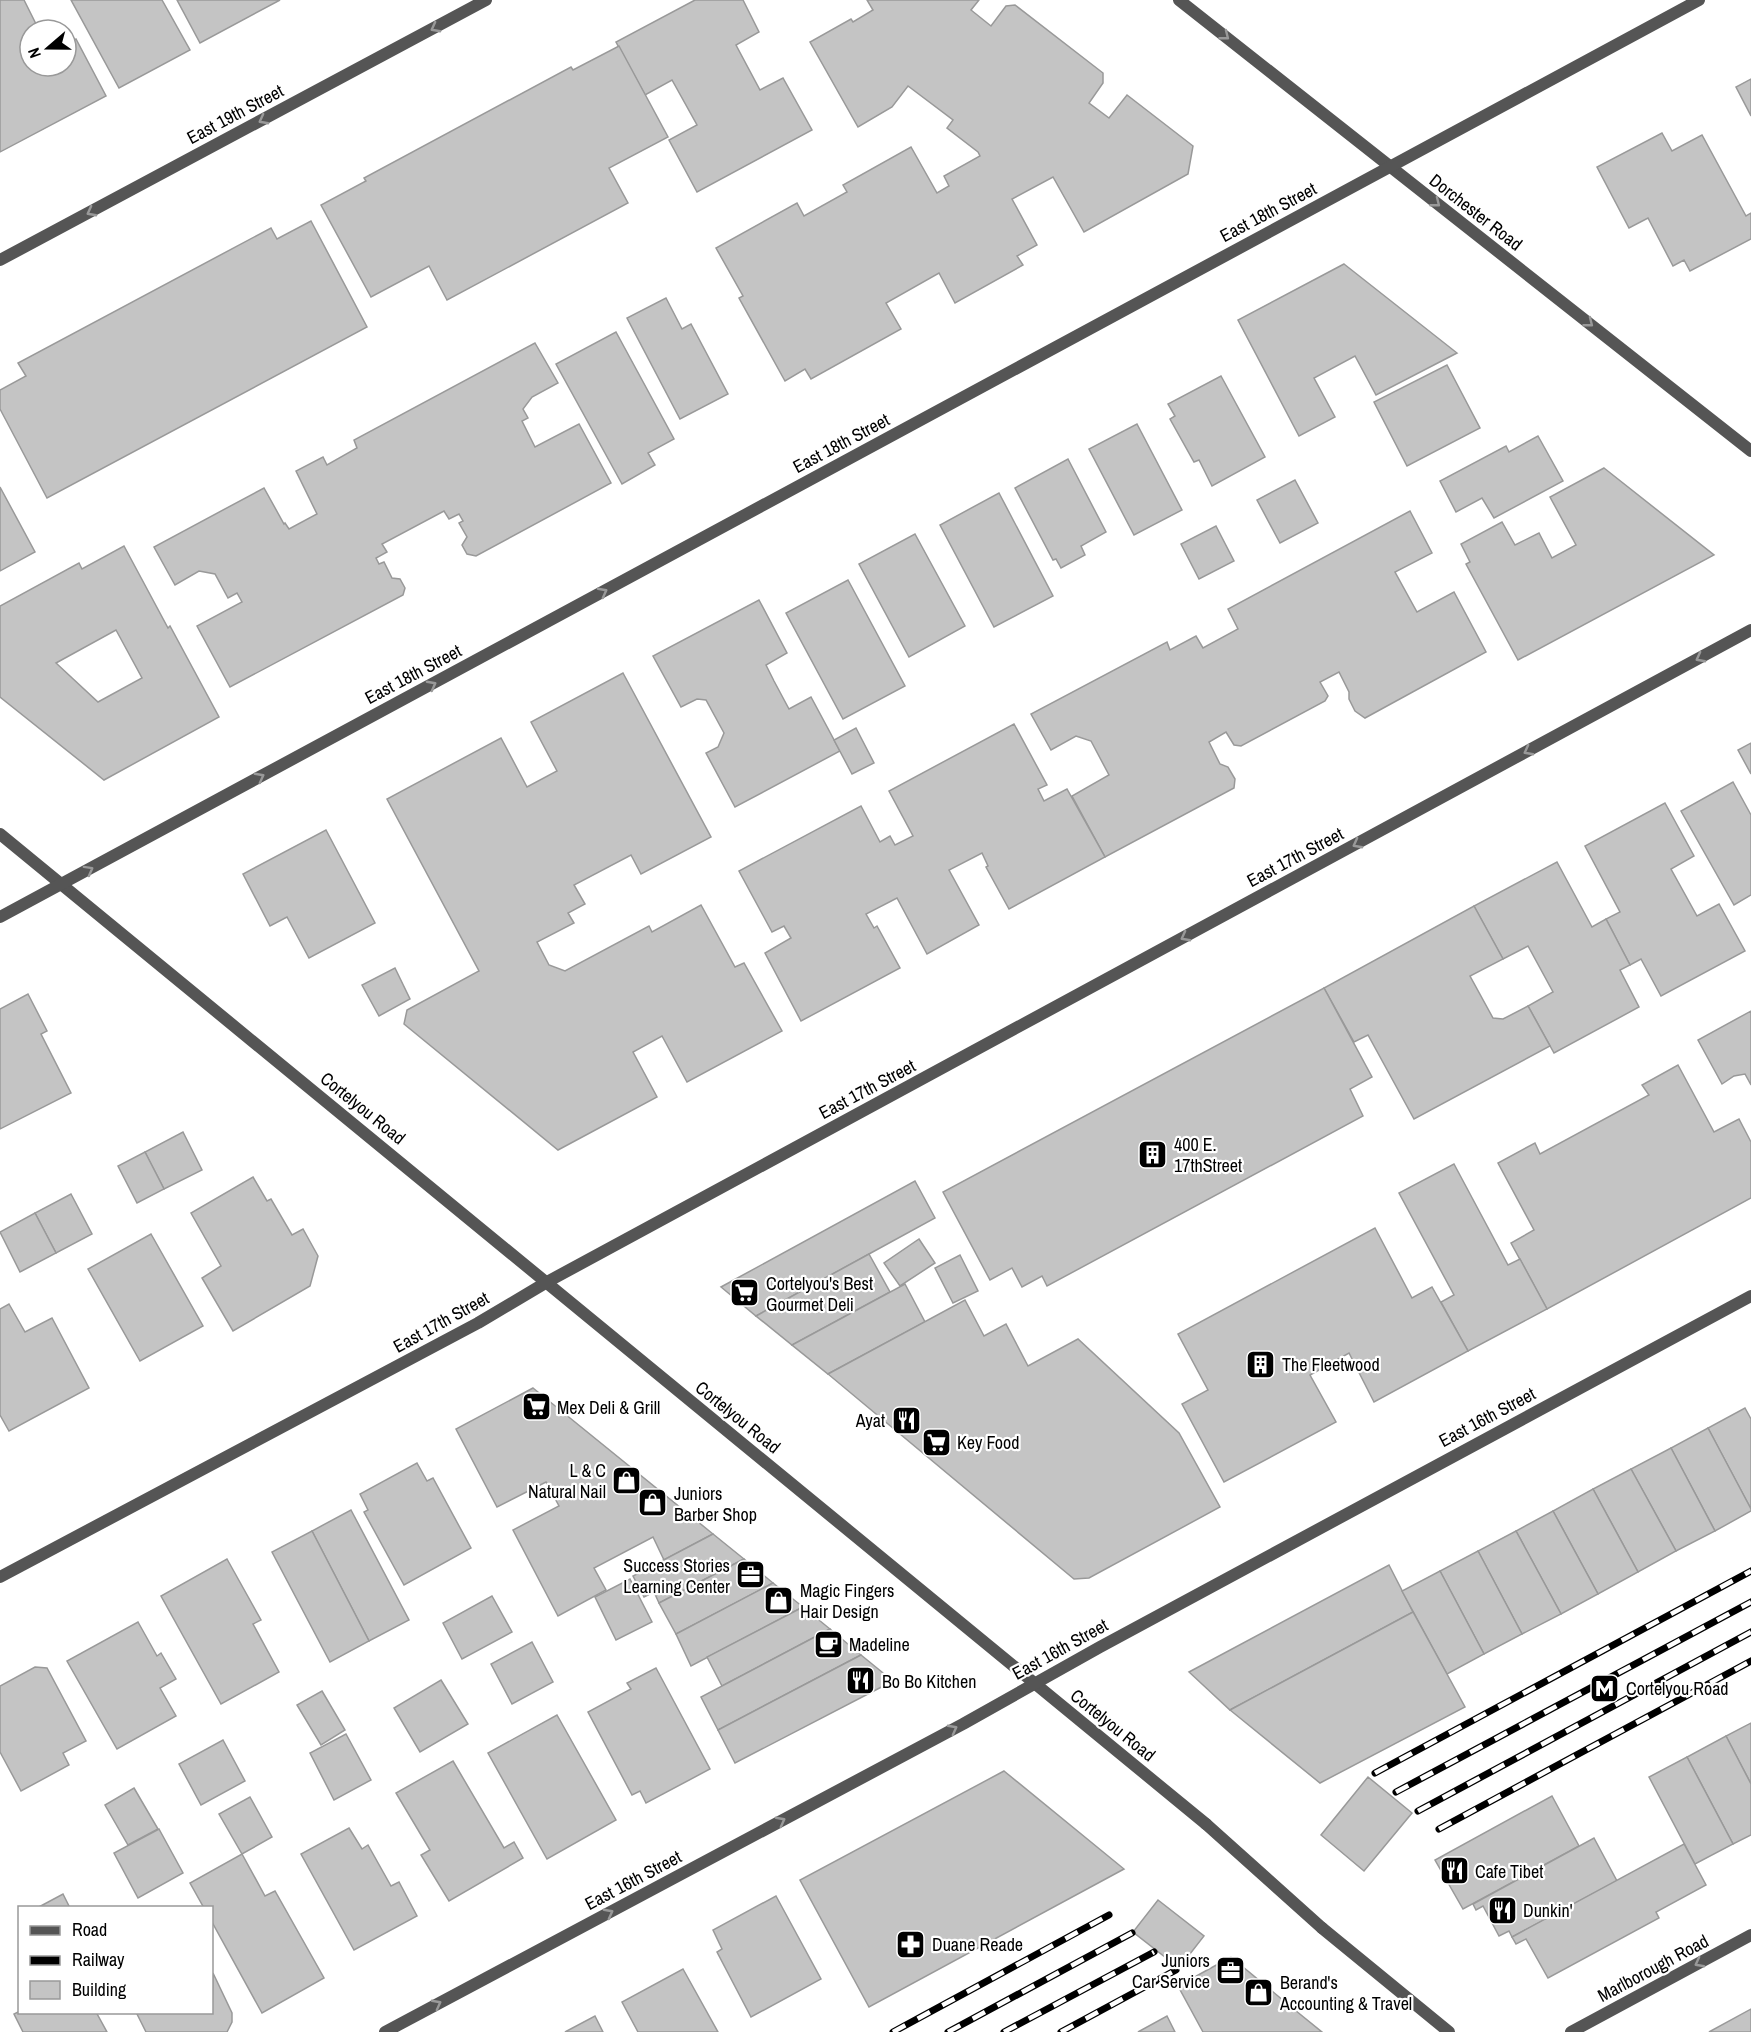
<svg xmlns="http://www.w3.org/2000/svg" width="1751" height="2032" viewBox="0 0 1751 2032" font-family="'Archivo Narrow',sans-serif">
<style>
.building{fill:#c4c4c4;stroke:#999;stroke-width:1.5;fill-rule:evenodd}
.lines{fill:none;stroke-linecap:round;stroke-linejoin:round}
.minor{stroke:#555;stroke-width:12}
.rail-casing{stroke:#000;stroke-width:7}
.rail{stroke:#fff;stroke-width:4.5;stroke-dasharray:14;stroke-linecap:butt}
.minor-bridge{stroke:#555;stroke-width:12}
.oneway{stroke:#999}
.labels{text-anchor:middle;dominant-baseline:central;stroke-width:4.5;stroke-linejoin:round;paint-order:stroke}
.street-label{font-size:18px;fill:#000;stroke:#fff}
.poi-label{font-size:18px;fill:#000;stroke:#fff;text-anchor:start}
</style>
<rect width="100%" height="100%" fill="#fff"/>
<g class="building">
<path d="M0 0H24L39 30H30V66H66V44L76 39 106 96 0 152Z"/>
<path d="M71 0H162L190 50 119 88Z"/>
<path d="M177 0H280L200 43Z"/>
<path d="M695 0H743L759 32 736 45 760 90 783 78 812 130 697 192 669 140 697 125 672 80 645 95 616 42Z"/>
<path d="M867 0H979L971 10 991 26 1006 6 1015 5 1103 73V83L1089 103 1109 118 1127 95 1193 146 1188 174 1084 232 1053 177 1012 199 1037 245 1017 256 1023 265 955 303 939 273 886 303 901 329 811 379 805 369 785 381 739 298 743 296 716 248 797 203 804 216 847 192 843 185 911 147 937 193 949 186 944 176 980 156 978 152 947 128 953 120 908 86 892 107 858 127 810 42 851 19 853 22 873 10Z"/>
<path d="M619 46 668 137 609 168 628 203 447 300 429 266 371 297 321 205 366 181 364 178 571 67 573 70Z"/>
<path d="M1751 79V116L1736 87Z"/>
<path d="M1662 133 1672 151 1702 135 1746 216 1751 213V239L1690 271 1684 260 1673 266 1648 218 1629 228 1597 167Z"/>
<path d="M311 221 367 327 47 498 0 409V390L26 376 18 363 271 228 277 239Z"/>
<path d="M1344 264 1457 353 1376 395 1355 356 1314 378 1335 417 1299 436 1238 320Z"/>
<path d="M666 298 682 329 691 324 728 394 680 419 627 318Z"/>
<path d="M616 332 674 439 648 453 655 465 622 484 556 364Z"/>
<path d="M535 343 558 383 532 397 523 409 528 418 522 421 535 447 579 424 611 483 476 556 467 554 462 545 467 537 459 523 463 521 459 514 449 519 444 511 382 544 387 552 376 558 379 564 384 562 392 578 400 579 405 588 403 595 230 687 197 626 242 602 237 593 228 598 215 574 199 571 175 585 154 547 264 488 284 524 285 523 289 529 317 514 296 471 323 457 327 465 357 448 354 440Z"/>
<path d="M1447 365 1480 428 1407 466 1374 402Z"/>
<path d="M1221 376 1265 457 1212 486 1199 460 1194 462 1170 419 1175 416 1168 404Z"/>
<path d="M1137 424 1182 510 1134 535 1089 449Z"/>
<path d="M1538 436 1563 481 1494 518 1482 498 1456 512 1440 481 1506 446 1509 452Z"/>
<path d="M1068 459 1106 532 1081 546 1085 555 1061 568 1056 559 1053 560 1015 488Z"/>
<path d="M1604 468 1714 555 1518 660 1466 564 1470 562 1461 544 1502 522 1515 545 1539 533 1552 558 1576 545 1550 497Z"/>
<path d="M1295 480 1318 523 1280 543 1257 500Z"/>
<path d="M0 487 35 552 0 571Z"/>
<path d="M999 493 1053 596 994 627 940 525Z"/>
<path d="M1410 511 1432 553 1395 572 1417 612 1454 592 1486 652 1365 718 1355 711 1349 699V692L1339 672 1320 682 1328 696 1325 701 1241 746 1234 745 1226 732 1209 742 1220 764 1228 767 1235 779 1234 788 1105 857 1072 796 1109 775 1091 741 1076 736 1051 750 1031 714 1167 642 1170 650 1196 636 1203 648 1238 629 1228 609Z"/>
<path d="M1216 526 1234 561 1199 579 1181 544Z"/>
<path d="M915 534 965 626 909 657 859 564Z"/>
<path d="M124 546 168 628 170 626 219 717 104 780 0 697V606L79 563 82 569ZM116 630 142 678 98 702 56 663Z"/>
<path d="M848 580 905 686 843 719 786 613Z"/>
<path d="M759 600 787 653 766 665 774 681 789 709 811 697 840 751 735 807 706 753 718 747 724 733 706 700 697 699 681 707 653 656Z"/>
<path d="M623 673 711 837 641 874 631 855 574 885 585 904 568 913 574 923 537 942 549 965 565 971 649 926 652 932 701 905 735 967 744 963 782 1031 687 1082 662 1036 633 1052 657 1097 558 1150 404 1024 407 1010 479 971 387 799 501 738 527 787 557 771 531 722Z"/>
<path d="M1014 724 1047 785 1038 789 1044 801 1067 789 1105 857 1009 909 986 867 988 866 982 853 949 870 979 925 927 954 897 898 866 914 874 928 877 926 900 968 801 1021 765 953 791 938 784 926 772 932 739 871 861 806 880 842 890 836 895 845 913 836 889 791Z"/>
<path d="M856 728 874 763 852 774 834 740Z"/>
<path d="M1751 743V774L1738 750Z"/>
<path d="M1733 782 1751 815V895L1734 905 1681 811Z"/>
<path d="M1665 803 1694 856 1671 869 1697 916 1719 904 1745 951 1661 996 1641 959 1630 965 1606 919 1620 912 1585 846Z"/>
<path d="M326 830 375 923 309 958 287 917 270 926 243 874Z"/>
<path d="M1557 862 1592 927 1606 919 1630 965 1620 970 1639 1007 1554 1053 1528 1006 1553 992 1528 946 1503 959 1474 906Z"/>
<path d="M1474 906 1503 959 1470 976 1493 1018 1503 1019 1528 1006 1550 1046 1414 1119 1368 1035 1354 1042 1324 988Z"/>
<path d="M395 968 410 999 379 1016 362 985Z"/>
<path d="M1324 988 1372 1077 1350 1089 1363 1116 1047 1286 1042 1276 1022 1287 1012 1268 990 1280 943 1192Z"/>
<path d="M28 994 47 1031 41 1034 71 1093 0 1129V1009Z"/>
<path d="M1751 1011V1085L1745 1074 1734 1076 1722 1084 1698 1040Z"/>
<path d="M1678 1065 1714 1132 1739 1119 1751 1142V1198L1547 1309 1511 1243 1534 1230 1498 1163 1535 1143 1540 1154 1649 1095 1642 1085Z"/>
<path d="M183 1132 202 1170 164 1189 145 1152Z"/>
<path d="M145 1152 164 1189 137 1203 118 1166Z"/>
<path d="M1454 1164 1508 1265 1520 1259 1547 1309 1468 1351 1441 1302 1454 1295 1399 1193Z"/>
<path d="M253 1177 267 1201 271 1199 292 1235 303 1229 318 1256 310 1286 233 1331 202 1278 221 1266 191 1213Z"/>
<path d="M915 1181 935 1218 869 1254 756 1316 721 1287Z"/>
<path d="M71 1194 92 1234 56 1253 35 1213Z"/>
<path d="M35 1213 56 1253 20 1272 0 1232Z"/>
<path d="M1375 1228 1412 1298 1432 1287 1468 1351 1374 1402 1349 1353 1310 1375 1336 1422 1224 1482 1182 1404 1208 1390 1178 1334Z"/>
<path d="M151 1234 203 1326 140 1361 88 1269Z"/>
<path d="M919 1239 935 1263 900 1286 884 1263Z"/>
<path d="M869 1254 890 1292 792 1345 756 1316Z"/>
<path d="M960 1255 978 1291 953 1303 935 1268Z"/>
<path d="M905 1284 925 1322 828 1374 792 1345Z"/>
<path d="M965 1300 984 1336 1006 1324 1028 1366 1078 1339 1179 1433 1220 1507 1089 1578 1074 1579 828 1374Z"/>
<path d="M9 1304 25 1332 52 1318 89 1388 9 1431 0 1415V1309Z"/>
<path d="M533 1388 713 1534 664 1560 653 1537 594 1568 606 1590 558 1616 513 1530 559 1506 546 1482 497 1507 456 1429Z"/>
<path d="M1745 1408 1751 1419V1509L1708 1428Z"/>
<path d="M1708 1428 1751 1509V1511L1715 1531 1671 1448Z"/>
<path d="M1671 1448 1715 1531 1676 1551 1631 1469Z"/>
<path d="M417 1463 427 1481 433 1478 471 1548 404 1585 364 1512 368 1510 360 1494Z"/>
<path d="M1631 1469 1676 1551 1638 1572 1593 1489Z"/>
<path d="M1593 1489 1638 1572 1598 1594 1553 1511Z"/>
<path d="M351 1510 409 1620 369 1641 312 1531Z"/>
<path d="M1553 1511 1598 1594 1561 1614 1516 1531Z"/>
<path d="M312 1531 369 1641 330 1662 272 1552Z"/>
<path d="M1516 1531 1561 1614 1522 1634 1478 1551Z"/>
<path d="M713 1534 744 1559 659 1603 654 1592 644 1597 633 1576Z"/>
<path d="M1478 1551 1522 1634 1484 1654 1440 1571Z"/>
<path d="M227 1559 261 1620 253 1624 279 1672 221 1704 161 1596Z"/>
<path d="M744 1559 773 1583 676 1634 659 1603Z"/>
<path d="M1389 1565 1413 1612 1230 1710 1189 1672Z"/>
<path d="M1440 1571 1484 1654 1447 1674 1402 1591Z"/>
<path d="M630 1579 652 1622 616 1640 595 1597Z"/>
<path d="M773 1583 803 1607 691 1666 676 1634Z"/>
<path d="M492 1596 512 1632 462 1659 443 1623Z"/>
<path d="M803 1607 830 1629 722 1686 707 1657Z"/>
<path d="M1413 1612 1465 1707 1320 1783 1230 1710Z"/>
<path d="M138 1622 157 1656 161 1653 176 1679 160 1688 176 1716 117 1749 67 1661Z"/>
<path d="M830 1629 861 1655 718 1730 701 1697Z"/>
<path d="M532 1642 553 1682 512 1704 491 1664Z"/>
<path d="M861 1655 893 1681 735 1763 718 1730Z"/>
<path d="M35 1667 47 1668 86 1741 63 1753 69 1765 21 1791 0 1752V1686Z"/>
<path d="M656 1668 710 1769 646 1803 640 1791 632 1795 588 1712 631 1689 627 1683Z"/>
<path d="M441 1680 468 1724 420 1752 394 1708Z"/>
<path d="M322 1691 345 1730 321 1745 297 1705Z"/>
<path d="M557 1715 616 1820 547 1859 488 1753Z"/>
<path d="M1751 1723V1784L1726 1736Z"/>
<path d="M346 1734 371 1780 334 1800 310 1753Z"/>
<path d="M1726 1736 1751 1784V1835L1733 1844 1687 1757Z"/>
<path d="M223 1740 245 1781 201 1805 179 1764Z"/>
<path d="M1687 1757 1733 1844 1695 1864 1649 1777Z"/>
<path d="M453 1761 504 1848 514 1842 523 1858 449 1901 421 1855 430 1850 396 1793Z"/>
<path d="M1004 1771 1124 1869 869 2007 800 1880Z"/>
<path d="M1368 1777 1412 1813 1364 1871 1321 1835Z"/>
<path d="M134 1788 158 1829 128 1845 105 1805Z"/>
<path d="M1552 1796 1579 1846 1463 1909 1435 1860Z"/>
<path d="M250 1797 272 1837 242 1854 219 1814Z"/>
<path d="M349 1828 362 1849 368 1845 391 1886 399 1882 417 1916 354 1950 301 1854Z"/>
<path d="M159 1829 183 1873 138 1898 114 1853Z"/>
<path d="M1594 1838 1617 1881 1512 1937 1509 1931 1499 1936 1483 1906 1476 1910 1473 1904Z"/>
<path d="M1684 1844 1706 1885 1656 1912 1659 1918 1548 1978 1526 1939 1516 1944 1512 1937Z"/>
<path d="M242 1854 265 1896 275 1891 324 1978 262 2013 212 1922V1908H204L190 1883Z"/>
<path d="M63 1894 70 1908H37Z"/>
<path d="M776 1896 821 1979 751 2017 717 1952 722 1949 713 1930Z"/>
<path d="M1158 1900 1204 1936 1179 1968 1133 1932Z"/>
<path d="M1231 1957 1290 2006 1322 2032H1203L1178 1986Z"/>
<path d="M683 1969 718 2032H638L622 2002Z"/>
<path d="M213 1973 232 2013V2022L227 2032H146L136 2012H212Z"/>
<path d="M1751 2009V2032H1709Z"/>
<path d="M20 2011 96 2012 107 2032H23L14 2014Z"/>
<path d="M595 2016 603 2032H565Z"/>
<path d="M1167 2016 1175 2032H1138Z"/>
</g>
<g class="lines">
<g class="minor">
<path d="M1179 0 1751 451"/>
<path d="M0 260 486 0"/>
<path d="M0 834 1206 1824"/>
<path d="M0 917 1699 0"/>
<path d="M0 1577 478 1323 547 1282 1751 630"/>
<path d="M1322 1928 1449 2032"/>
<path d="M385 2032 963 1724 1100 1647 1751 1296"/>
<path d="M1571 2032 1751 1935"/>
</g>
<defs>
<g id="rail">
<path d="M1375 1773 1751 1571"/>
<path d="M1396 1792 1751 1602"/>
<path d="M1418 1811 1751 1632"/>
<path d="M1439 1829 1751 1661"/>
<path d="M893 2032 1109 1915"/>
<path d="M948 2032 1132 1933"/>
<path d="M1004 2032 1154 1952"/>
<path d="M1061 2032 1176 1970"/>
</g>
</defs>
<use href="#rail" class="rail-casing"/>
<use href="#rail" class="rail"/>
<path class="minor-bridge" d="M1206 1824 1322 1928"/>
</g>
<defs><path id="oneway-chevron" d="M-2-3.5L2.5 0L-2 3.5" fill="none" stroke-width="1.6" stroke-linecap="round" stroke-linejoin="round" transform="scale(1.5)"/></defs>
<g class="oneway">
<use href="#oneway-chevron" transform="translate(435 28) rotate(152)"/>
<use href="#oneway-chevron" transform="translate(1225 36) rotate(38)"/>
<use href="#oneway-chevron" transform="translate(263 120) rotate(152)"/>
<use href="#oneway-chevron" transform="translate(1436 203) rotate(38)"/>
<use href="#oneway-chevron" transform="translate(91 212) rotate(152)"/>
<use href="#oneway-chevron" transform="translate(1589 323) rotate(38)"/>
<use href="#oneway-chevron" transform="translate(603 592) rotate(-28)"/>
<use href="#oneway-chevron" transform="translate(1700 658) rotate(152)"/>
<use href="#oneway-chevron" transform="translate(432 685) rotate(-28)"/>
<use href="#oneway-chevron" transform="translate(1528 751) rotate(152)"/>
<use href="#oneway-chevron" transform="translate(260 777) rotate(-28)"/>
<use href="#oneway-chevron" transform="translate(1357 844) rotate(152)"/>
<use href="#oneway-chevron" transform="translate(89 870) rotate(-29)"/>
<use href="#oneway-chevron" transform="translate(1185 937) rotate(152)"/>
<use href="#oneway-chevron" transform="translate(953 1729) rotate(-28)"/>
<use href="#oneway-chevron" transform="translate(781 1821) rotate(-28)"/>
<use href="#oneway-chevron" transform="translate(609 1913) rotate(-28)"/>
<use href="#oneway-chevron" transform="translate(1699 1963) rotate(152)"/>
<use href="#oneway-chevron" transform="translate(437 2004) rotate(-28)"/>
</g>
<defs>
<symbol id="building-square" viewBox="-11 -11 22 22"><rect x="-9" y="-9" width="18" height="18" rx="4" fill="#000" stroke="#fff"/><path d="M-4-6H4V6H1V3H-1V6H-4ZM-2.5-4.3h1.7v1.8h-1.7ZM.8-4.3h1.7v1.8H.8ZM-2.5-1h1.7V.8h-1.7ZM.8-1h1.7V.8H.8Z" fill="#fff"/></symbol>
<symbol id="supermarket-square" viewBox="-11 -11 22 22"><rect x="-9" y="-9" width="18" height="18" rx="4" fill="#000" stroke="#fff"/><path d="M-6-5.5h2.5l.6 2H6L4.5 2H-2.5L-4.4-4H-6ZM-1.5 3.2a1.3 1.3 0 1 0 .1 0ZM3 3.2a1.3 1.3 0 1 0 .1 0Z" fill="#fff"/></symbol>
<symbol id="restaurant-square" viewBox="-11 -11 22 22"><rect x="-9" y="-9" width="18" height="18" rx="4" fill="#000" stroke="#fff"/><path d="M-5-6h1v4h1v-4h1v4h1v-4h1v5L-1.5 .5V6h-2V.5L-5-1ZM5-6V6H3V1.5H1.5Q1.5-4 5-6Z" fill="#fff"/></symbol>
<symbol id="shop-square" viewBox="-11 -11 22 22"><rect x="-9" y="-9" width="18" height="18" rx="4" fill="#000" stroke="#fff"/><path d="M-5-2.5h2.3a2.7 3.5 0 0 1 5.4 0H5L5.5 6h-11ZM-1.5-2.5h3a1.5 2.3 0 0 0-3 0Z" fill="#fff"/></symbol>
<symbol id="office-square" viewBox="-11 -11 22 22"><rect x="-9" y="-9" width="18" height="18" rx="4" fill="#000" stroke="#fff"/><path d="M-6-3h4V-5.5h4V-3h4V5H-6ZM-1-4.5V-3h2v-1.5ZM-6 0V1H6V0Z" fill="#fff"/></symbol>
<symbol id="cafe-square" viewBox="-11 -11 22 22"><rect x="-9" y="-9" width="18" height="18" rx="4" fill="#000" stroke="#fff"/><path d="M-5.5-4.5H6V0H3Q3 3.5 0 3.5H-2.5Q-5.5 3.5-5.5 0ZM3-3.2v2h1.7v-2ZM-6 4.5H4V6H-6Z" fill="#fff"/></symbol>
<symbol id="metro-square" viewBox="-11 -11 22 22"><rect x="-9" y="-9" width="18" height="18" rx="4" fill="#000" stroke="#fff"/><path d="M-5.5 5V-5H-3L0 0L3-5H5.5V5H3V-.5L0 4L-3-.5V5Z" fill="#fff"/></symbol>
<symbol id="pharmacy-square" viewBox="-11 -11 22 22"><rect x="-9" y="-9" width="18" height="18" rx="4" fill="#000" stroke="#fff"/><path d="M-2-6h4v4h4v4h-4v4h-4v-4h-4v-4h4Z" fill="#fff"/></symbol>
</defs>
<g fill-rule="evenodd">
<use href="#building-square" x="1136" y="1138" width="33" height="33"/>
<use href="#supermarket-square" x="728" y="1276" width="33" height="33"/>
<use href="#building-square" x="1244" y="1348" width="33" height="33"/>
<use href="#supermarket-square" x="520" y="1390" width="33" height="33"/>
<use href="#restaurant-square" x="890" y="1404" width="33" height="33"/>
<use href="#supermarket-square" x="920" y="1426" width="33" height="33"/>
<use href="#shop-square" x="610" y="1464" width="33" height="33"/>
<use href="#shop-square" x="636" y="1486" width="33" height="33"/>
<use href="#office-square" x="734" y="1558" width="33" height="33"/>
<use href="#shop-square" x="762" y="1584" width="33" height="33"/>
<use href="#cafe-square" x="812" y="1628" width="33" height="33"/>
<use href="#restaurant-square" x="844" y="1664" width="33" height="33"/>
<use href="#metro-square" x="1588" y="1672" width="33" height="33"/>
<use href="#restaurant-square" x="1438" y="1854" width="33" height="33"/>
<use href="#restaurant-square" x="1486" y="1894" width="33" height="33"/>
<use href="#pharmacy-square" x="894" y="1928" width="33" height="33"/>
<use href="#office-square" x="1214" y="1954" width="33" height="33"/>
<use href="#shop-square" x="1242" y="1976" width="33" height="33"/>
</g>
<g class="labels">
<g class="street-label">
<text transform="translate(235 114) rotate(-28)">East 19th Street</text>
<text transform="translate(1268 212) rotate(-28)">East 18th Street</text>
<text transform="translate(1476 212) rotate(38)">Dorchester Road</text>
<text transform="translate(841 443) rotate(-28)">East 18th Street</text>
<text transform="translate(413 674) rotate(-28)">East 18th Street</text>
<text transform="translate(1295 857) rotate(-28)">East 17th Street</text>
<text transform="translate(867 1089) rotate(-28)">East 17th Street</text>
<text transform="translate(363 1108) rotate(39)">Cortelyou Road</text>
<text transform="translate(441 1322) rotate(-29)">East 17th Street</text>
<text transform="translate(738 1417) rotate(39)">Cortelyou Road</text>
<text transform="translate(1487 1417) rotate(-28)">East 16th Street</text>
<text transform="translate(1060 1649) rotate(-29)">East 16th Street</text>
<text transform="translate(1113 1725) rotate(39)">Cortelyou Road</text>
<text transform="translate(633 1880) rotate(-28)">East 16th Street</text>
<text transform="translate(1653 1968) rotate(-28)">Marlborough Road</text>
</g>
<g class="poi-label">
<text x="1174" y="1144">400 E.<tspan x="1174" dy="21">17thStreet</tspan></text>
<text x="766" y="1283">Cortelyou's Best<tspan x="766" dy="21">Gourmet Deli</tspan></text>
<text x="1282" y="1364">The Fleetwood</text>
<text x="557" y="1407">Mex Deli &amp; Grill</text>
<text x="885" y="1420" text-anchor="end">Ayat</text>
<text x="957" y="1442">Key Food</text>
<text x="606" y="1470" text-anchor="end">L &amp; C<tspan x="606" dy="21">Natural Nail</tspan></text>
<text x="674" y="1493">Juniors<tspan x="674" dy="21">Barber Shop</tspan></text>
<text x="730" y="1565" text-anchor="end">Success Stories<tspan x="730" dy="21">Learning Center</tspan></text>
<text x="800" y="1590">Magic Fingers<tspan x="800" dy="21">Hair Design</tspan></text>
<text x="849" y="1644">Madeline</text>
<text x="882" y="1681">Bo Bo Kitchen</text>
<text x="1626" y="1688">Cortelyou Road</text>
<text x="1475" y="1871">Cafe Tibet</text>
<text x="1523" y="1910">Dunkin'</text>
<text x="932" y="1944">Duane Reade</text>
<text x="1210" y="1960" text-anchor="end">Juniors<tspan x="1210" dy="21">Car Service</tspan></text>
<text x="1280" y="1982">Berand's<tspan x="1280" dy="21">Accounting &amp; Travel</tspan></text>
</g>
</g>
<rect x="18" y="1906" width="195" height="108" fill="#ffffff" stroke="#999999" stroke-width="1.5"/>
<rect x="30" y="1926" width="30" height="9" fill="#555555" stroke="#999999" stroke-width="1.5"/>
<text x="72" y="1936" font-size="18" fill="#000000">Road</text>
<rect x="30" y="1956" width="30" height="9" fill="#000000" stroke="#999999" stroke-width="1.5"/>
<text x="72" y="1966" font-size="18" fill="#000000">Railway</text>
<rect x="30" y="1981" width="30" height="18" fill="#c4c4c4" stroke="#999999" stroke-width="1.5"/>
<text x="72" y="1996" font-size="18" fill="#000000">Building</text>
<g transform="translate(48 48) rotate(250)"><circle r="28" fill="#ffffff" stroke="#999999" stroke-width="1.5"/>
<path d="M0-4.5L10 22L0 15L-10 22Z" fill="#000000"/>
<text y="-9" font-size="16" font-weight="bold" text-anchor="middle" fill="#000000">N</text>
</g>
</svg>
